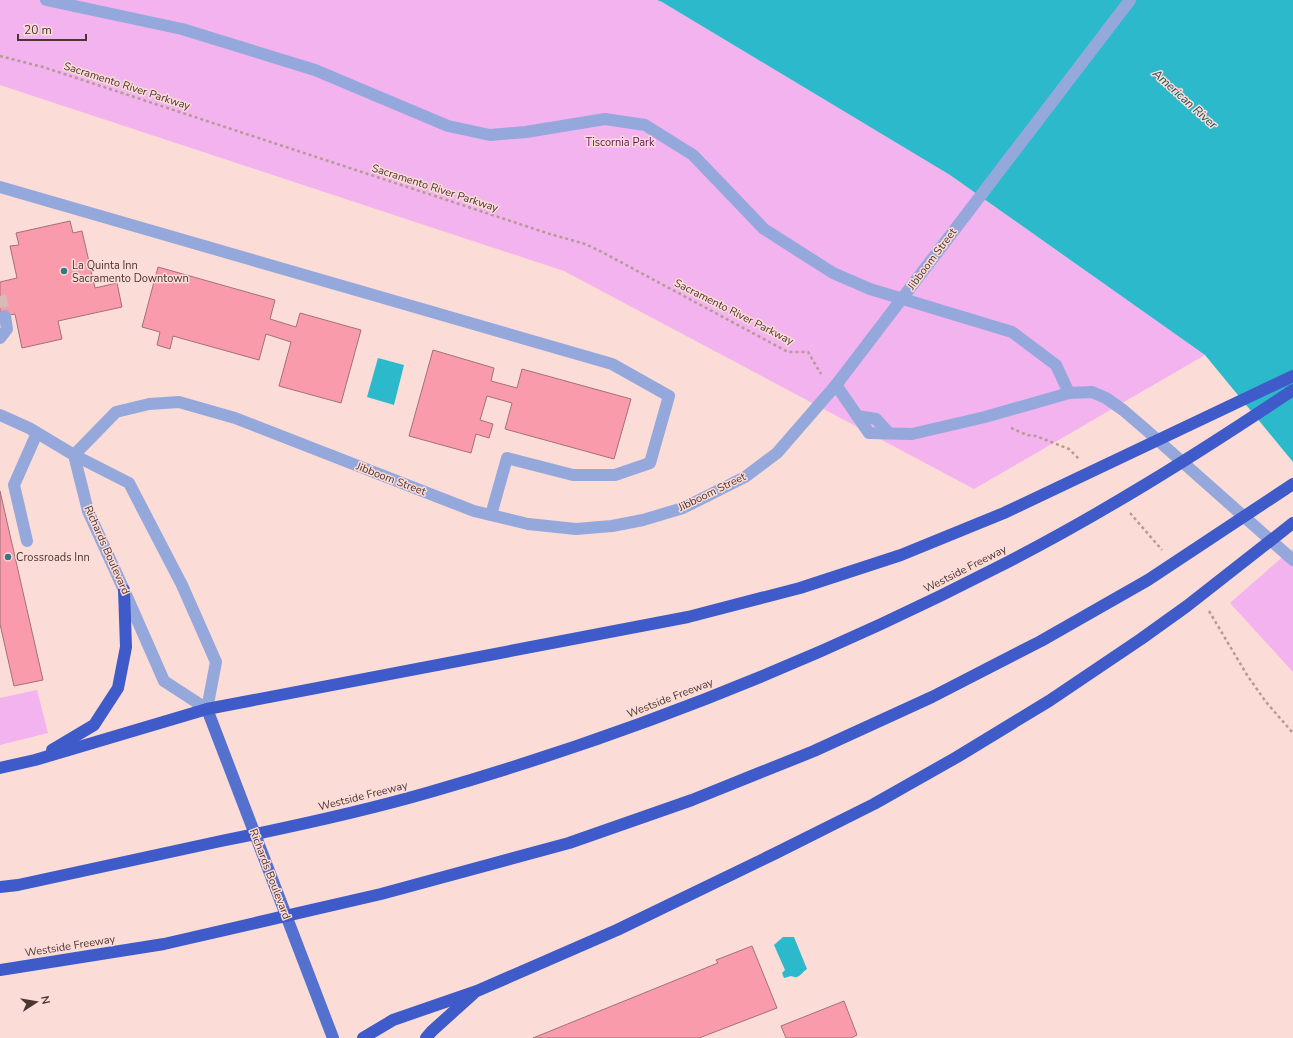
<svg xmlns="http://www.w3.org/2000/svg" width="1293" height="1038" viewBox="0 0 1293 1038" font-family="'Nunito Sans',sans-serif">
<style>
.green{fill:#f2b3ee}
.water{fill:#2db9cc}
.building{fill:#fa9bac;stroke:#a17179}
.lines{fill:none;stroke-linecap:round;stroke-linejoin:round}
.minor-tunnel{stroke:#d8bbb6;stroke-width:12;stroke-dasharray:12 6;stroke-linecap:butt}
.path{stroke:#b69a96;stroke-width:2.5;stroke-dasharray:3 3;stroke-linecap:butt}
.minor{stroke:#95a8dc;stroke-width:12}
.major{stroke:#5471cf;stroke-width:12}
.highway{stroke:#3e5bc9;stroke-width:12}
.poi-dot{fill:#327984;stroke:#fcdcd7;stroke-width:1.5}
.labels{text-anchor:middle;dominant-baseline:central;stroke-width:3;stroke-linejoin:round;paint-order:stroke}
.street-label{font-size:11px;fill:#4a3532;stroke:#fcdcd7}
.park-label{font-size:11px;fill:#621261;stroke:#fcdcd7}
.poi-label{font-size:11px;fill:#4a3532;stroke:#fcdcd7;text-anchor:start}
.water-label{font-size:12px;font-style:italic;fill:#164e56;stroke:#fcdcd7}
</style>
<rect width="100%" height="100%" fill="#fcdcd7"/>
<g class="green">
<path d="M0 0H657L662 2 950 175 1205 355 974 489 564 271 0 85Z"/>
<path d="M1293 549V672L1230 603 1286 554Z"/>
<path d="M37 690 48 733 0 745V698Z"/>
</g>
<g class="water">
<path d="M657 0H1293V462L1205 355 950 175 662 2Z"/>
<path d="M378 358 404 365 394 405 367 397Z"/>
<path d="M783 937H794L807 969C801 973 799 980 791 976L784 978 782 973 785 970 774 945Z"/>
</g>
<g class="building">
<path d="M70 221 73 233 82 231 95 288 117 283 122 307 58 321 62 339 22 348 15 314 0 317V282L17 278 10 246 19 245 16 233Z"/>
<path d="M158 267 275 300 270 319 296 327 300 313 361 330 341 403 279 386 291 342 266 334 259 360 173 336 170 349 157 345 160 332 142 327Z"/>
<path d="M433 350 494 368 491 381 517 388 522 369 631 399 614 459 505 429 512 403 487 396 480 420 493 424 489 438 476 434 471 453 409 436Z"/>
<path d="M0 491 43 680 14 686 0 624Z"/>
<path d="M752 946 777 1008 699 1038H533L718 963 716 960Z"/>
<path d="M844 1001 857 1035 851 1038H786L781 1026Z"/>
</g>
<g class="lines">
<path class="minor-tunnel" d="M0 296 5 316"/>
<g class="path">
<path d="M0 56 43 67 550 234 585 244 602 252 788 352H808L821 374"/>
<path d="M1011 428 1027 435 1036 436 1069 449 1079 459"/>
<path d="M1130 513 1162 550"/>
<path d="M1209 611 1247 675 1266 702 1293 733"/>
</g>
<g class="minor">
<path d="M46 0 182 29 315 70 448 126 490 135 526 132 605 119 645 125 693 155 764 229 833 273 870 289 1012 332 1056 365 1069 393"/>
<path d="M0 187 612 364 669 396 650 463 615 475H573L507 458 491 515"/>
<path d="M0 338 7 329 5 316"/>
<path d="M836 385 869 433 912 434 985 417 1069 393 1092 392 1106 398 1123 410 1144 428 1293 560"/>
<path d="M0 415 29 428 74 455 129 483 182 585 216 662 207 709 164 681 124 590 88 511 74 455"/>
<path d="M857 416 876 419 889 433"/>
<path d="M74 455 116 412 149 404 179 402 235 418 474 511 528 524 576 529 612 526 643 520 683 508 745 477 777 453 836 385 1130 0"/>
<path d="M27 541 14 485 37 433"/>
</g>
<path class="major" d="M207 709 333 1038"/>
<g class="highway">
<path d="M52 750 94 725 118 688 126 647 124 590"/>
<path d="M0 768 35 760 207 709 688 617 800 588 901 555 1004 513 1293 376"/>
<path d="M0 887 18 885C86 870 153 856 221 841 291 827 361 812 430 792 625 736 815 661 996 568 1099 516 1197 454 1293 390"/>
<path d="M0 970 164 944 381 894 569 843 692 800 814 751 932 697 1041 641 1148 580 1293 484"/>
<path d="M363 1038 393 1020 477 991 617 930 776 853 874 804 957 757 1049 701 1141 639 1187 606 1293 523"/>
<path d="M426 1038 432 1031 473 994"/>
</g>
</g>
<g class="poi-dot">
<circle cx="64" cy="271" r="4"/>
<circle cx="8" cy="557" r="4"/>
</g>
<g class="labels">
<g class="street-label">
<text transform="translate(127 86) rotate(18)">Sacramento River Parkway</text>
<text transform="translate(435 188) rotate(18)">Sacramento River Parkway</text>
<text transform="translate(932 259) rotate(-53)">Jibboom Street</text>
<text transform="translate(734 312) rotate(27)">Sacramento River Parkway</text>
<text transform="translate(391 479) rotate(21)">Jibboom Street</text>
<text transform="translate(712 492) rotate(-26)">Jibboom Street</text>
<text transform="translate(107 550) rotate(66)">Richards Boulevard</text>
<text transform="translate(965 569) rotate(-27)">Westside Freeway</text>
<text transform="translate(670 698) rotate(-21)">Westside Freeway</text>
<text transform="translate(363 796) rotate(-14)">Westside Freeway</text>
<text transform="translate(270 874) rotate(69)">Richards Boulevard</text>
<text transform="translate(70 946) rotate(-9)">Westside Freeway</text>
</g>
<g class="park-label">
<text x="620" y="142">Tiscornia Park</text>
</g>
<g class="poi-label">
<text x="72" y="265">La Quinta Inn<tspan x="72" dy="13">Sacramento Downtown</tspan></text>
<text x="16" y="557">Crossroads Inn</text>
</g>
<g class="water-label">
<text transform="translate(1185 99) rotate(42)">American River</text>
</g>
</g>
<g transform="translate(36 1002) rotate(78)" stroke="#fcdcd7" stroke-width="3" paint-order="stroke">
<path d="M0-3L7 15L0 10L-7 15Z" fill="#4a3532"/>
<text y="-6" font-size="11" font-weight="bold" text-anchor="middle" fill="#4a3532">N</text>
</g>
<path d="M18 34v6h68v-6" fill="none" stroke="#4a3532" stroke-width="2"/>
<text x="24" y="34" font-size="12" fill="#4a3532" stroke="#fcdcd7" stroke-width="3" paint-order="stroke">20 m</text>
</svg>
